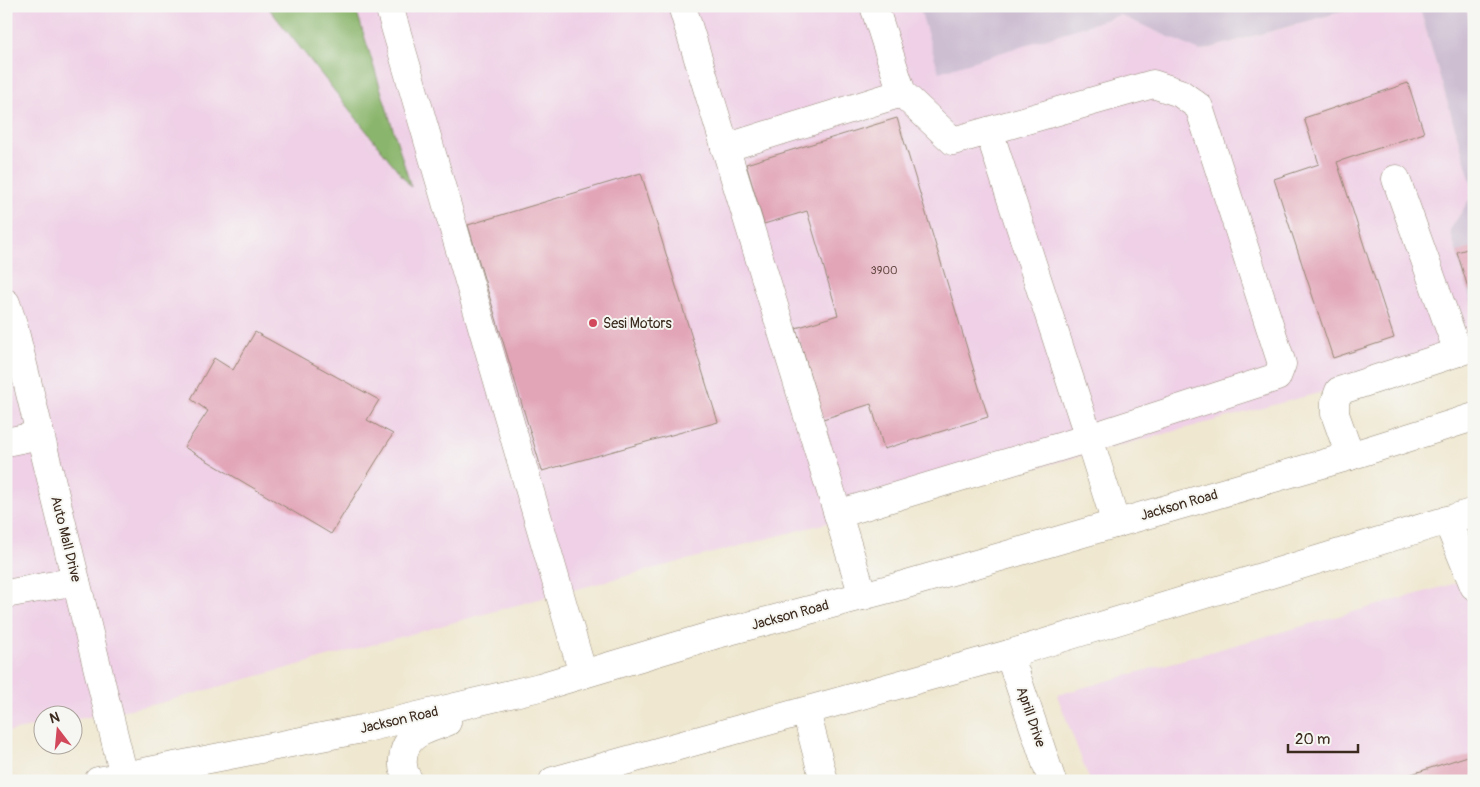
<svg xmlns="http://www.w3.org/2000/svg" width="1480" height="787" viewBox="0 0 1480 787" font-family="Pangolin,sans-serif">
<style>
.built{fill:#efd0e6}
.industrial{fill:#cdbed2}
.forest{fill:#8ab56c;stroke:#627045}
.building{fill:#e2a5b8}
.lines{fill:none;stroke-linecap:round;stroke-linejoin:round}
.minor-casing{stroke:#958876;stroke-width:29}
.major-casing{stroke:#958876;stroke-width:29}
.minor{stroke:#fff;stroke-width:28}
.major{stroke:#fff;stroke-width:28}
.poi-dot{fill:#d1495b;stroke:#f6f6f2;stroke-width:2}
.labels{text-anchor:middle;dominant-baseline:central;stroke-width:4;stroke-linejoin:round;paint-order:stroke}
.number-label{font-size:11px;fill:#654944}
.poi-label{font-size:14px;fill:#3b2a1e;stroke:#f6f6f2;text-anchor:start}
.street-label{font-size:14px;fill:#3b2a1e;stroke:#f6f6f2}
</style>
<rect width="100%" height="100%" fill="#f6f6f2"/>
<filter id="ink" filterUnits="userSpaceOnUse"><feTurbulence type="fractalNoise" baseFrequency=".02" numOctaves="2"/><feDisplacementMap in="SourceGraphic" scale="10" xChannelSelector="R" yChannelSelector="G"/><feConvolveMatrix kernelMatrix="1 2 1 2 8 2 1 2 1" color-interpolation-filters="sRGB"/></filter>
<filter id="wash" filterUnits="userSpaceOnUse"><feTurbulence type="fractalNoise" baseFrequency=".0096" numOctaves="4" result="noise"/><feDisplacementMap in="SourceGraphic" scale="20" xChannelSelector="R" yChannelSelector="G"/><feGaussianBlur stdDeviation="1.12" result="paint"/><feColorMatrix in="noise" values="0 0 0 0 0 0 0 0 0 0 0 0 0 0 0 0 0 1.4 0 .05"/><feComposite in="paint" operator="in"/></filter>
<g filter="url(#wash)">
<rect width="100%" height="100%" fill="#efe7cf"/>
<g class="built">
<path d="M6 6H919L940 71 1120 15 1201 51 1362 6H1419L1474 192 1450 230 1474 312V352L539 599 156 704 73 720 72 714H42V725L6 732Z"/>
<path d="M1465 6H1474V35Z"/>
<path d="M1474 578V781H1090L1057 695Z"/>
</g>
<g class="industrial">
<path d="M919 6H1362L1200 51 1120 15 939 72Z"/>
<path d="M1419 6H1465L1474 35V312L1450 230 1474 192Z"/>
</g>
<path class="forest" d="M267 6H355L411 187Z"/>
<g id="blocks">
<g class="building">
<path d="M1408 83 1424 133 1337 162 1394 338 1333 358 1274 179 1319 164 1304 118Z"/>
<path d="M897 118 988 417 884 449 871 404 823 419 796 328 838 315 807 211 764 224 746 164Z"/>
<path d="M641 173 718 422 542 471 468 225Z"/>
<path d="M1474 247V290L1469 291 1457 252Z"/>
<path d="M255 332 379 400 367 420 393 434 331 534 184 447 208 411 191 399 214 358 233 370Z"/>
<path d="M1474 754V781H1393V780Z"/>
</g>
</g>
</g>
<g filter="url(#ink)">
<use href="#blocks" fill-opacity="0" stroke="#958876" stroke-width="1"/>
<g class="lines">
<defs>
<g id="minor">
<path d="M389 6 583 674"/>
<path d="M682 6 863 596"/>
<path d="M874 6 902 93 953 141 1153 84 1180 93 1199 107 1282 364 1277 377 1089 438 1116 524"/>
<path d="M725 148 902 93"/>
<path d="M1396 179 1458 352"/>
<path d="M6 303 13 324 124 776"/>
<path d="M6 442 40 435"/>
<path d="M1350 456 1335 414V402L1339 391 1474 347"/>
<path d="M838 514 1089 438 989 131"/>
<path d="M1447 520 1474 586"/>
<path d="M6 594 76 581"/>
<path d="M1009 654 1052 781"/>
<path d="M806 711 824 781"/>
</g>
<g id="major">
<path d="M98 781 362 729 540 687 714 635 900 586 1350 456 1474 417"/>
<path d="M409 781C404 774 402 767 403 759 405 733 426 730 447 722"/>
<path d="M553 781 1009 654 1474 512"/>
</g>
</defs>
<use href="#minor" class="minor-casing"/>
<use href="#major" class="major-casing"/>
<use href="#minor" class="minor"/>
<use href="#major" class="major"/>
</g>
</g>
<circle class="poi-dot" cx="593" cy="323" r="5"/>
<g class="labels">
<g class="number-label">
<text x="884" y="270">3900</text>
</g>
<g class="poi-label">
<text x="603" y="323">Sesi Motors</text>
</g>
<g class="street-label">
<text transform="translate(1179 505) rotate(-16)">Jackson Road</text>
<text transform="translate(66 539) rotate(76)">Auto Mall Drive</text>
<text transform="translate(790 615) rotate(-15)">Jackson Road</text>
<text transform="translate(1031 717) rotate(71)">Aprill Drive</text>
<text transform="translate(399 720) rotate(-13)">Jackson Road</text>
</g>
</g>
<rect width="1480" height="787" fill="none" stroke="#f6f6f2" stroke-width="25"/>
<g transform="translate(58 730) rotate(344)"><circle r="24" fill="#f6f6f2" stroke="#aba49d"/>
<path d="M0-4L9 19L0 12L-9 19Z" fill="#d1495b"/>
<text y="-8" font-size="14" font-weight="bold" text-anchor="middle" fill="#3b2a1e">N</text>
</g>
<path d="M1288 744v8h70v-8" fill="none" stroke="#3b2a1e" stroke-width="2.5"/>
<text x="1295" y="744" font-size="15" fill="#3b2a1e" stroke="#f6f6f2" stroke-width="4" paint-order="stroke">20 m</text>
</svg>
